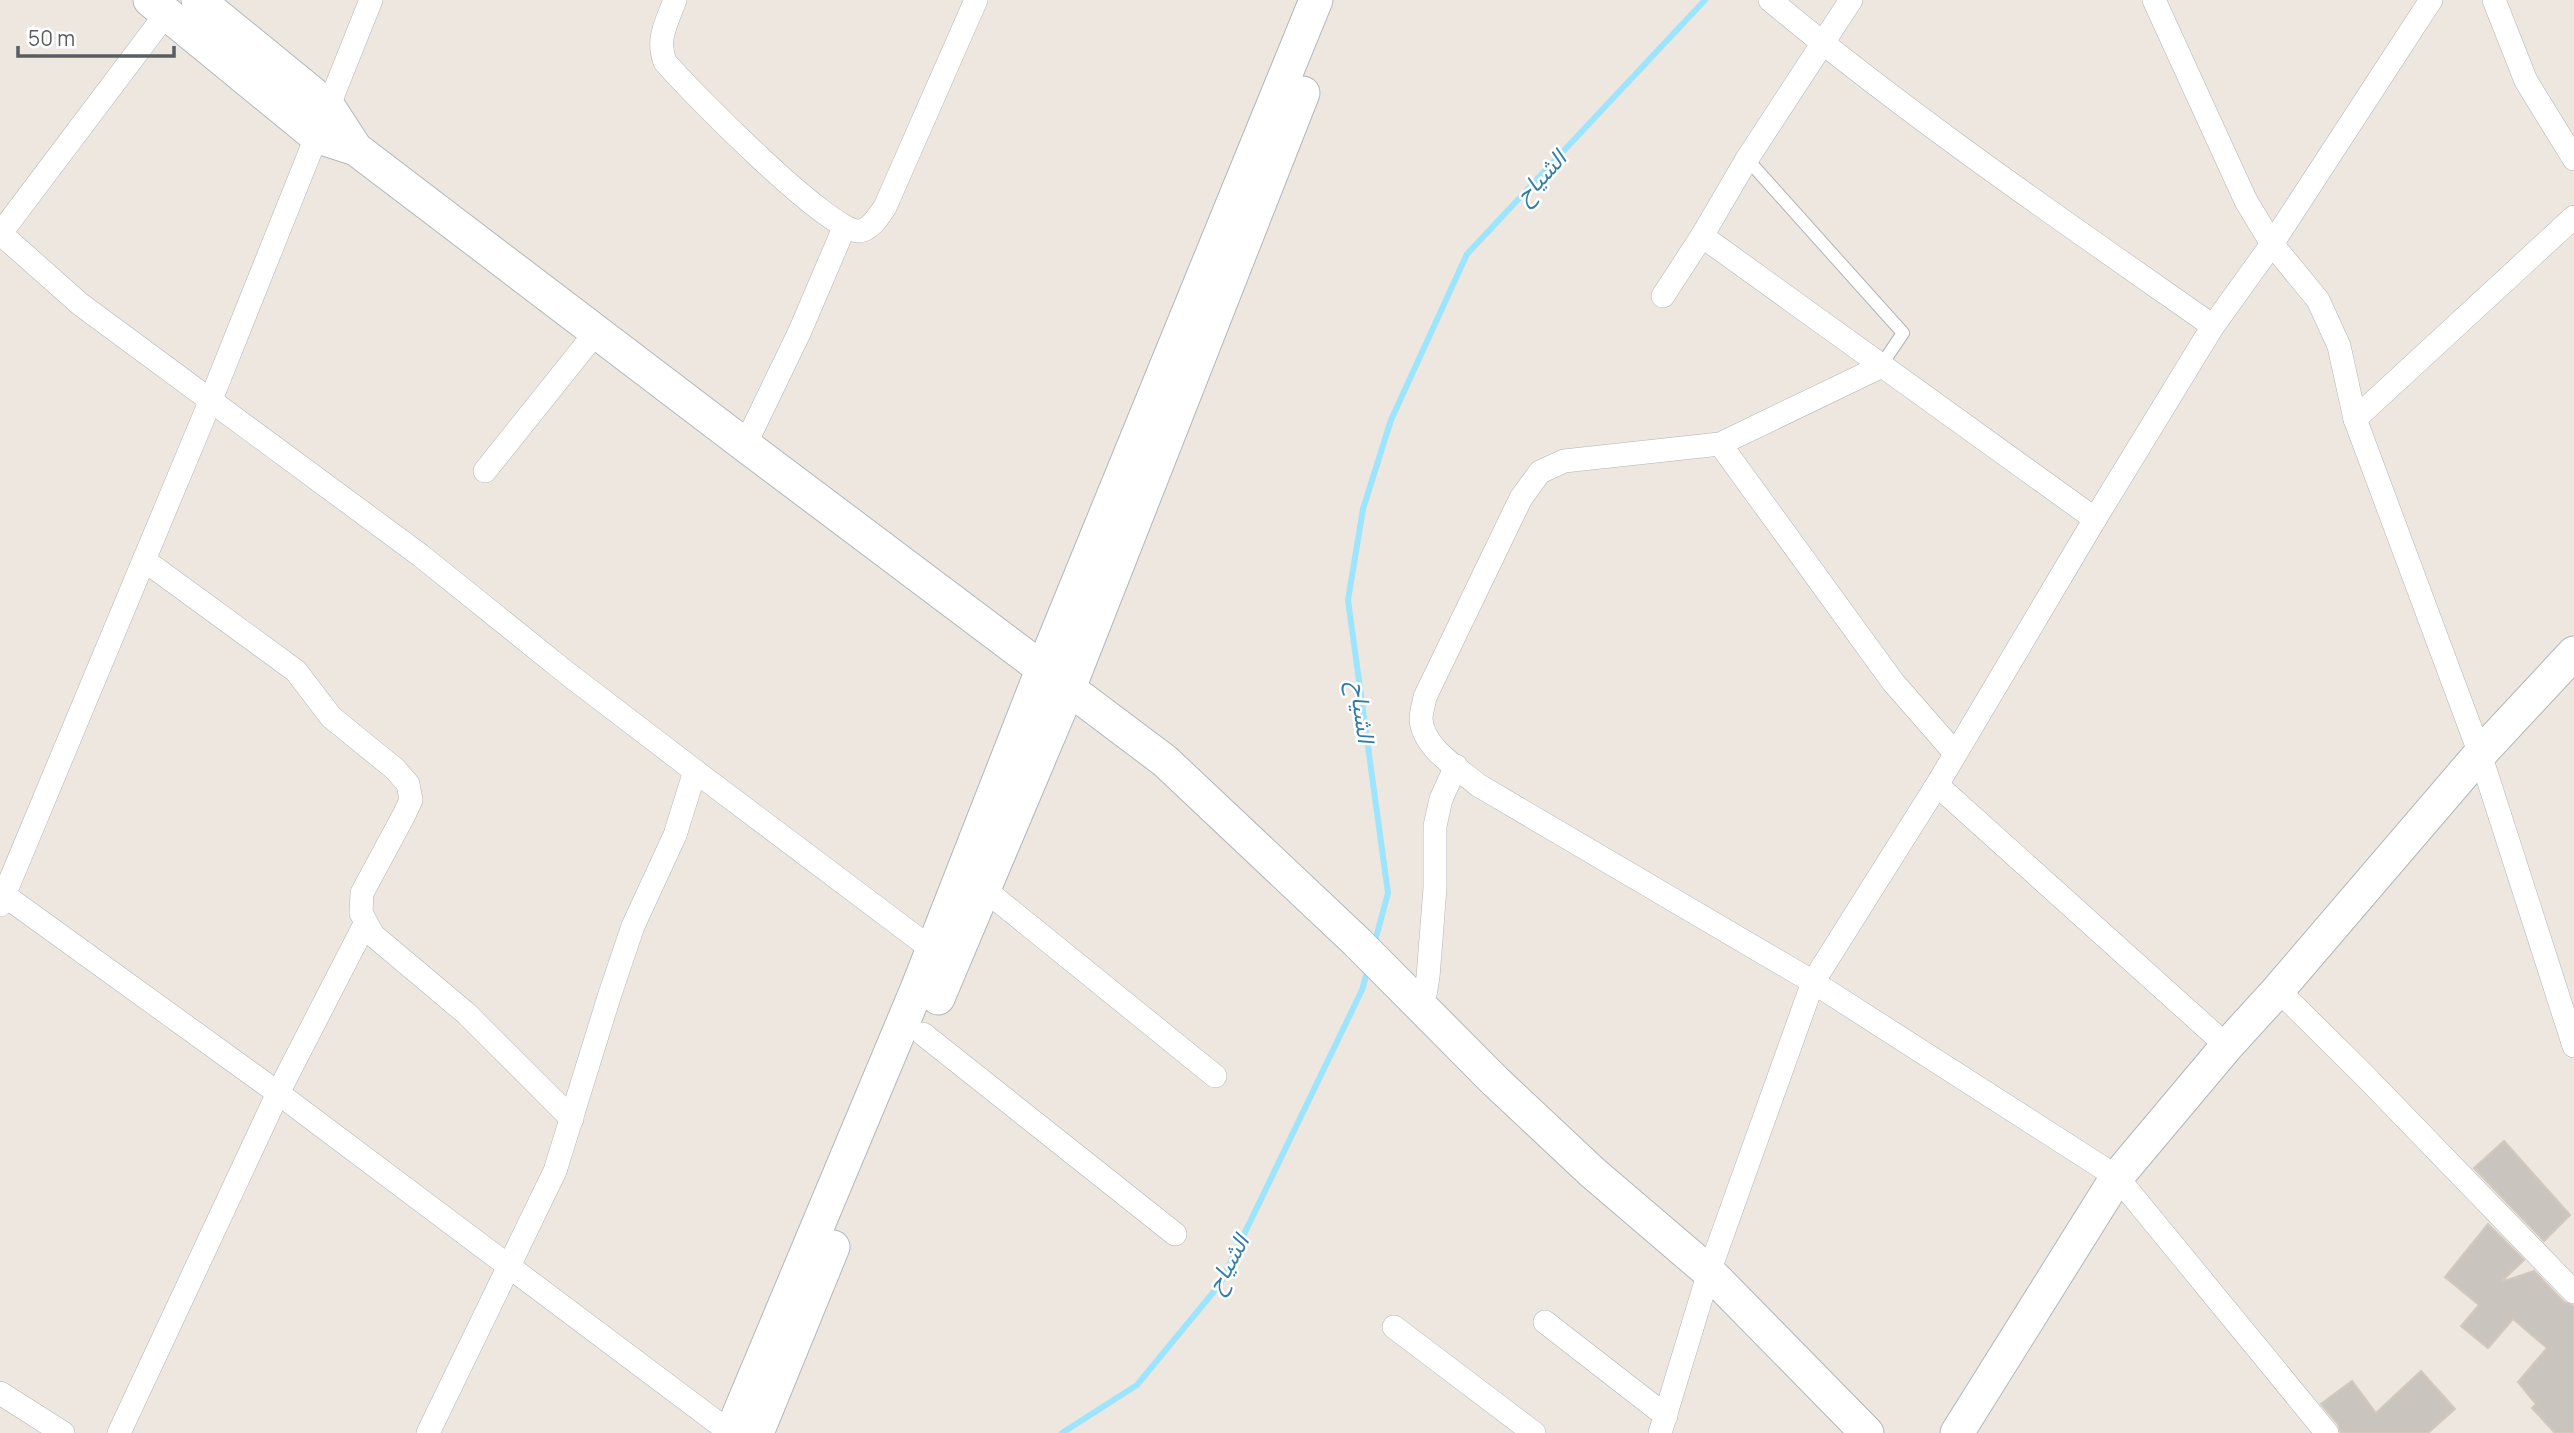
<svg xmlns="http://www.w3.org/2000/svg" width="2574" height="1433" viewBox="0 0 2574 1433" font-family="Manrope,'Noto Sans Arabic',sans-serif">
<style>
.lines{fill:none;stroke-linecap:round;stroke-linejoin:round}
.stream{stroke:#9de5ff;stroke-width:6}
.building{fill:#cac4be;stroke:#d2c8bd;stroke-width:2}
.lane-casing{stroke:#b0b4b8;stroke-width:14}
.street-casing{stroke:#b0b4b8;stroke-width:24}
.secondary-casing{stroke:#b1b7bc;stroke-width:35}
.lane{stroke:#fff;stroke-width:12}
.street{stroke:#fff;stroke-width:23}
.secondary{stroke:#fff;stroke-width:33}
.labels{text-anchor:middle;dominant-baseline:central;stroke-width:5;stroke-linejoin:round;paint-order:stroke}
.water-label{font-size:23px;font-style:italic;fill:#2f7ea7;stroke:#fff}
</style>
<rect width="100%" height="100%" fill="#ede7df"/>
<g class="lines">
<g class="stream">
<path d="M1374 945 1388 893 1348 600 1363 509 1391 420 1467 254 1705 0"/>
<path d="M1062 1433 1137 1385 1220 1284 1362 990 1368 969"/>
</g>
</g>
<g class="building">
<path d="M2504 1141 2570 1215 2544 1241 2474 1168Z"/>
<path d="M2488 1224 2524 1260 2501 1282 2534 1271 2564 1302 2574 1306V1433H2555L2532 1408 2536 1404 2518 1382 2547 1348 2513 1319 2488 1348 2461 1326 2479 1305 2445 1277Z"/>
<path d="M2421 1371 2455 1409 2428 1433H2341L2338 1424 2321 1404 2352 1381 2376 1413Z"/>
</g>
<g class="lines">
<defs>
<path id="lane" d="M1747 159 1903 333 1880 367"/>
<g id="street">
<path d="M675 0C667 22 656 39 665 62 690 91 828 231 858 231 870 231 879 216 885 207L976 0"/>
<path d="M1770 0C1911 117 2063 221 2213 326"/>
<path d="M2154 0 2246 201 2272 244 2318 300 2339 346 2355 419 2480 754 2574 1046"/>
<path d="M2494 0 2526 81 2574 159"/>
<path d="M0 233 80 304 420 555 568 674 695 771 675 835 633 926 610 994 555 1171 428 1433"/>
<path d="M0 234 166 14"/>
<path d="M1702 236 2095 519"/>
<path d="M1663 296 1702 236 1747 159 1851 0"/>
<path d="M1880 367 1720 444 1564 461 1540 472 1521 498 1425 697C1424 704 1421 712 1421 719 1423 748 1458 768 1478 785L1813 982 2117 1177 2327 1433"/>
<path d="M2355 419 2574 217"/>
<path d="M1720 444 1893 682 1955 753"/>
<path d="M745 445 800 331 844 228"/>
<path d="M485 471 597 331"/>
<path d="M144 560 296 671 331 717 395 769 408 784 411 800 404 815 362 893 361 913 373 935 467 1014 572 1119"/>
<path d="M695 771 933 950"/>
<path d="M1937 785 2227 1046"/>
<path d="M984 889 1215 1076"/>
<path d="M4 895 278 1093 731 1433"/>
<path d="M0 905 210 402 371 0"/>
<path d="M2278 990 2364 1075 2574 1292"/>
<path d="M1423 1006 1428 977 1435 888V826L1441 799 1456 766"/>
<path d="M923 1034 1175 1234"/>
<path d="M1545 1322 1666 1416"/>
<path d="M1394 1327 1534 1433"/>
<path d="M0 1393 63 1433"/>
<path d="M119 1433 278 1093 365 924"/>
<path d="M1660 1433 1709 1272 1813 982 1937 785 2095 519 2213 326 2272 244 2431 0"/>
</g>
<g id="secondary">
<path d="M150 0 316 136 356 149"/>
<path d="M198 0 328 106 356 149 745 445 1165 761 1357 942 1495 1081 1592 1172 1709 1272 1867 1433"/>
<path d="M938 998 1069 688 1303 93"/>
<path d="M731 1433 917 989 1042 670 1316 0"/>
<path d="M757 1433 833 1247"/>
<path d="M1957 1433 2117 1177 2227 1046 2278 990 2480 754 2574 653"/>
</g>
</defs>
<use href="#lane" class="lane-casing"/>
<use href="#street" class="street-casing"/>
<use href="#secondary" class="secondary-casing"/>
<use href="#lane" class="lane"/>
<use href="#street" class="street"/>
<use href="#secondary" class="secondary"/>
</g>
<g class="labels">
<g class="water-label">
<text transform="translate(1540 176) rotate(-47)">الشياح</text>
<text transform="translate(1363 712) rotate(82)">الشياح</text>
<text transform="translate(1227 1263) rotate(-61)">الشياح</text>
</g>
</g>
<path d="M18 46v10h156v-10" fill="none" stroke="#585e62" stroke-width="3.5"/>
<text x="28" y="46" font-size="21" fill="#585e62" stroke="#ffffff" stroke-width="5" paint-order="stroke">50 m</text>
</svg>
